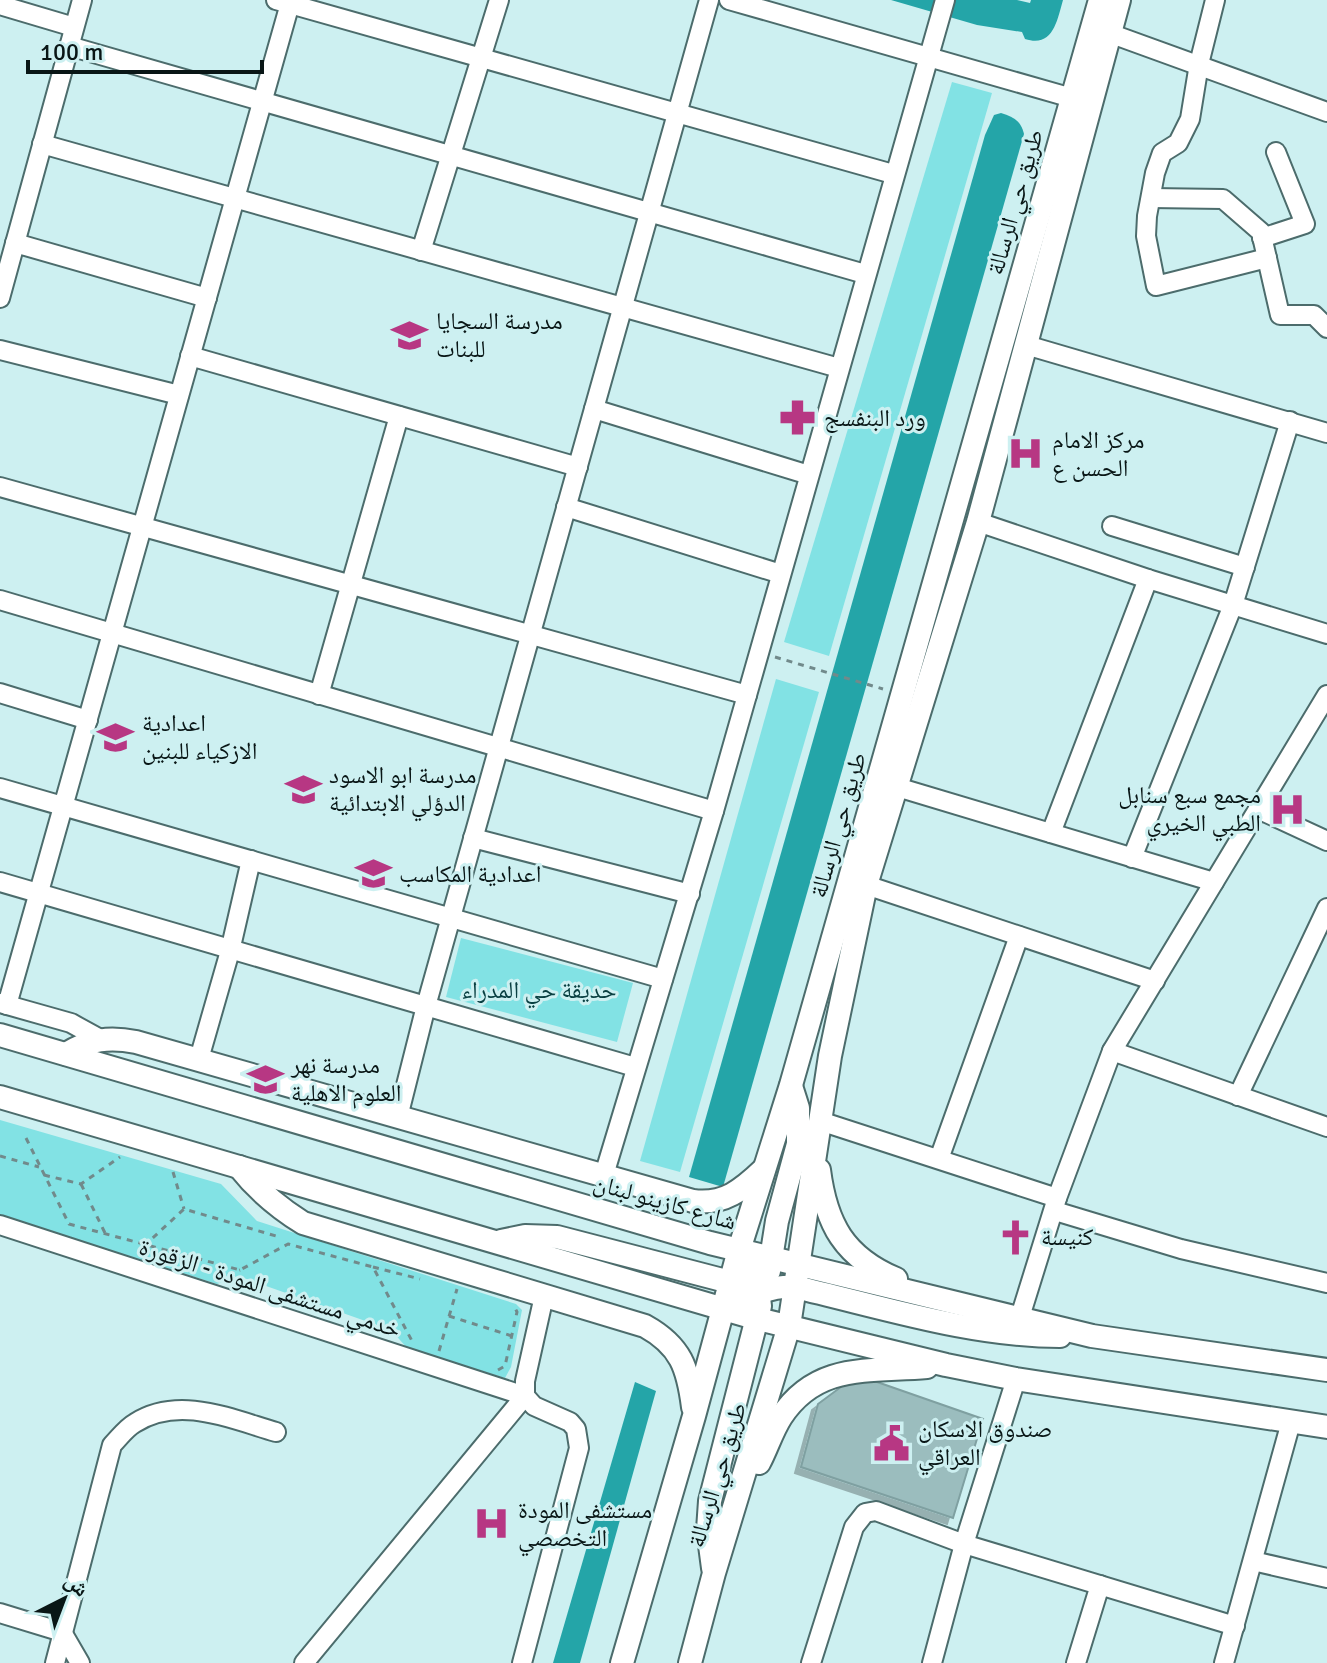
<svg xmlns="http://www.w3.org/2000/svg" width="1327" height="1663" viewBox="0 0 1327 1663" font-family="Signika,'Noto Naskh Arabic',sans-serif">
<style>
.green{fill:#82e2e4}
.water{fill:#24a5a8}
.building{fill:#9bbdbe;stroke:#7fa0a1;stroke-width:2;filter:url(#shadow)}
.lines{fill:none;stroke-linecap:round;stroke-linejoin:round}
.minor-casing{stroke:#4c6c6c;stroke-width:22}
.major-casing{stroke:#4c6c6c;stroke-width:26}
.path{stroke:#718a8b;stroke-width:3;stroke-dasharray:6 6;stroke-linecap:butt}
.minor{stroke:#fff;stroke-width:18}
.major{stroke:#fff;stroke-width:22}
.labels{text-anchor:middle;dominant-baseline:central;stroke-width:6;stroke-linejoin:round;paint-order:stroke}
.street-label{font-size:24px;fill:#091616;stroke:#cdf0f1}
.poi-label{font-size:24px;fill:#091616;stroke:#cdf0f1;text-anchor:start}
.park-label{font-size:24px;fill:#094042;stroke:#cdf0f1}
</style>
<defs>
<filter id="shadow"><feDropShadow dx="-6" dy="6" stdDeviation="0" flood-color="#0004"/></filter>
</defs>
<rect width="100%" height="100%" fill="#cdf0f1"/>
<g class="green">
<path d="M952 82 992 93 829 656 784 642Z"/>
<path d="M776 679 819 692 680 1172 640 1161Z"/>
<path d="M461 938 633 983 617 1042 446 997Z"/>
<path d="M0 1120 221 1184 257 1221 516 1304 522 1310 511 1367 505 1378 408 1349 391 1330 238 1276 217 1284 0 1216Z"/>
</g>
<g class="water">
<path d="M891 0H1017L1030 3 1031 0H1063C1057 21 1053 48 1025 39L1022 32 977 25Z"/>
<path d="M1001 113C1014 117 1021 121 1024 134L723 1187 689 1177 985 135 994 115Z"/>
<path d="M635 1382 656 1391 580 1663H553Z"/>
</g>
<path class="building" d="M857 1375 983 1419 953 1518 801 1467 818 1404Z"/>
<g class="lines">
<defs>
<g id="minor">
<path d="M276 0 893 174"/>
<path d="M729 0 1072 98"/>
<path d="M1215 0 1199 64 1190 119 1178 143 1162 153 1155 173 1147 216 1146 236 1156 286 1267 258"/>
<path d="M0 5 74 27"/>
<path d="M1109 33 1327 112"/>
<path d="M69 46 865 274"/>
<path d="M42 144 839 368"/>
<path d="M1151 198 1223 199 1261 232 1280 315H1314L1327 328"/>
<path d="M1262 238 1305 224 1276 152"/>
<path d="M15 243 207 298"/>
<path d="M421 251 499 0"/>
<path d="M0 298 82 0"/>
<path d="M1026 345 1327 433"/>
<path d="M0 350 179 395"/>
<path d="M190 356 578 467"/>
<path d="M594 409 809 475"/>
<path d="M0 487 747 695"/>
<path d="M566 507 781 574"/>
<path d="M978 522 1148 579 1327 634"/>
<path d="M1112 526 1245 567"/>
<path d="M0 600 714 811"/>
<path d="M0 693 88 720"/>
<path d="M319 695 399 416"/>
<path d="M897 787 1214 882"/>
<path d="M0 788 663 979"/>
<path d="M1258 809 1327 841"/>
<path d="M1051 833 1148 579"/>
<path d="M473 838 690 894"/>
<path d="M1132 858 1233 605 1290 421"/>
<path d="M0 882 635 1067"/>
<path d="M866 885 1155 981"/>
<path d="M0 1003 71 1023 100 1039"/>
<path d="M7 1005 291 0"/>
<path d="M1112 1051 1327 1127"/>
<path d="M199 1059 230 951 251 860"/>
<path d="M1238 1096 1327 908"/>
<path d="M398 1117 426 1006 709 0"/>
<path d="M820 1121 1057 1198"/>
<path d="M939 1159 1019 936"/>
<path d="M604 1175 714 811 945 0"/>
<path d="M1055 1211 1181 1249 1327 1283"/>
<path d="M0 1225 525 1396 304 1663"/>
<path d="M1020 1317 1057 1198 1112 1051 1327 695"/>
<path d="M1253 1561 1327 1578"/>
<path d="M0 1613 62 1632 80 1663"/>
<path d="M55 1663 112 1445C119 1438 126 1428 135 1423 179 1395 231 1419 276 1432"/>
<path d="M522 1663 579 1448 576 1429 570 1422 534 1406 525 1396V1381L544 1296"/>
<path d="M811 1663 854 1527 865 1513 876 1511 964 1544 1235 1626"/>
<path d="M932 1663 964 1544 1016 1379"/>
<path d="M1076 1663 1100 1585"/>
<path d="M1224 1663 1291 1422"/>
</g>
<g id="major">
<path d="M0 1035 710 1243 1092 1336 1327 1370"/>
<path d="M66 1054C89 1039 110 1037 136 1042L693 1201C724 1205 742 1190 764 1169"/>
<path d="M0 1097 758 1319 946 1365 1016 1379 1327 1427"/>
<path d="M239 1167C258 1191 277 1207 303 1223L645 1326C681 1346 688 1368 693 1407"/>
<path d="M819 1170C826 1224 844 1257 896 1279"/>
<path d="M501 1241 525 1236 557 1237 730 1282 744 1283"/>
<path d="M769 1271 777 1221 798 1144V1108L791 1086"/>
<path d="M723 1309C746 1298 769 1285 795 1287 882 1307 971 1336 1060 1336"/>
<path d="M759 1463C767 1448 772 1431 781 1417 817 1362 870 1372 927 1367"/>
<path d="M713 1568 708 1530 710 1501 760 1306 756 1273 739 1250"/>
<path d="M622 1663 694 1416 739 1250 791 1085 1100 0"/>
<path d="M690 1663 714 1573 789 1326 830 1056 866 885 978 522 1119 0"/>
</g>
</defs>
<use href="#minor" class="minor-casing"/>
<use href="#major" class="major-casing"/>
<g class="path">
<path d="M775 657 883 689"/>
<path d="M26 1138 69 1224 240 1270 288 1244 373 1267 412 1341"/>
<path d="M0 1156 39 1167"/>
<path d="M173 1172 184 1209"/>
<path d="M44 1175 81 1184 120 1157"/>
<path d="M81 1184 106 1235"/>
<path d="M144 1246 184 1209 276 1236"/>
<path d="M373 1267 420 1279"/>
<path d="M217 1279 240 1270"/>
<path d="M449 1316 512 1336"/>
<path d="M439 1351 457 1289"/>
<path d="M498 1370 505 1366 517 1312 515 1308"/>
</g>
<use href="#minor" class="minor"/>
<use href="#major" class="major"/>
</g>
<defs>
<symbol id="school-bare" viewBox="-9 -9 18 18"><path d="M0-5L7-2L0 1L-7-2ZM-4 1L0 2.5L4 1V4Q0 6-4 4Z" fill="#b73783" stroke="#cdf0f1" stroke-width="2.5" paint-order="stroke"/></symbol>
<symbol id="pharmacy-bare" viewBox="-9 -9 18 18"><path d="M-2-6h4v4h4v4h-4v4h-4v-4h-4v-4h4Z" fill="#b73783" stroke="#cdf0f1" stroke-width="2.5" paint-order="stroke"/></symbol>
<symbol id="hospital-bare" viewBox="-9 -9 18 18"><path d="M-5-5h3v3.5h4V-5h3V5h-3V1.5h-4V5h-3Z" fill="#b73783" stroke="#cdf0f1" stroke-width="2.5" paint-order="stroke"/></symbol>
<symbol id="church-bare" viewBox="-9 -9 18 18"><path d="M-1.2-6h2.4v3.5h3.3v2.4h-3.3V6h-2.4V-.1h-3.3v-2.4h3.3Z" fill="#b73783" stroke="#cdf0f1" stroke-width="2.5" paint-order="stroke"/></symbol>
<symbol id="civic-bare" viewBox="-9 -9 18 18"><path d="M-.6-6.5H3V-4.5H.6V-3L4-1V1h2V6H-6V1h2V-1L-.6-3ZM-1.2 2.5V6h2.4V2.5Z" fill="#b73783" stroke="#cdf0f1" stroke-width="2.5" paint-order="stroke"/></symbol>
</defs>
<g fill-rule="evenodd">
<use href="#school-bare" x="384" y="310" width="51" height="51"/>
<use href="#pharmacy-bare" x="772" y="392" width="51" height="51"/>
<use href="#hospital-bare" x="1000" y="428" width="51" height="51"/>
<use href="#school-bare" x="90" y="712" width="51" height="51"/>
<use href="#school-bare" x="278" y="764" width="51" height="51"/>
<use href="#hospital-bare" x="1262" y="784" width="51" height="51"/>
<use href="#school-bare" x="348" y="848" width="51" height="51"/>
<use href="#school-bare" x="240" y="1054" width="51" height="51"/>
<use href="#church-bare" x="990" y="1212" width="51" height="51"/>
<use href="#civic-bare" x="866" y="1418" width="51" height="51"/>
<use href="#hospital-bare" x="466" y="1498" width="51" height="51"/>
</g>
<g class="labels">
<g class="street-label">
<text transform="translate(1015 202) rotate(-74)">طريق حي الرسالة</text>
<text transform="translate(838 825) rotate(-74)">طريق حي الرسالة</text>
<text transform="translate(665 1202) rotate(16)">شارع كازينو لبنان</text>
<text transform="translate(270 1288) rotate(18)">خدمي مستشفى المودة - الزقورة</text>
<text transform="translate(717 1475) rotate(-73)">طريق حي الرسالة</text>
</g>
<g class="poi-label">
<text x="436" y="321">مدرسة السجايا<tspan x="436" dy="28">للبنات</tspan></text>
<text x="824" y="418">ورد البنفسج</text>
<text x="1052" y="440">مركز الامام<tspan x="1052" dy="28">الحسن ع</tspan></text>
<text x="142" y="723">اعدادية<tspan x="142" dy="28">الازكياء للبنين</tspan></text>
<text x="329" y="775">مدرسة ابو الاسود<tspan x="329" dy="28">الدؤلي الابتدائية</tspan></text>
<text x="1261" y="795" text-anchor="end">مجمع سبع سنابل<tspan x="1261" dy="28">الطبي الخيري</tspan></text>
<text x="399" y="874">اعدادية المكاسب</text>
<text x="291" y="1065">مدرسة نهر<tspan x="291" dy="28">العلوم الاهلية</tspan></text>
<text x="1041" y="1237">كنيسة</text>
<text x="918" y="1429">صندوق الاسكان<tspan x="918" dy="28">العراقي</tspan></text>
<text x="518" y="1510">مستشفى المودة<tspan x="518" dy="28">التخصصي</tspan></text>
</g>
<g class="park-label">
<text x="539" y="990">حديقة حي المدراء</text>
</g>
</g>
<g transform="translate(64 1599) rotate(42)" stroke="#cdf0f1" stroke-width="6" paint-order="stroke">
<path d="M0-6L14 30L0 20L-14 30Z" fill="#091616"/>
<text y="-12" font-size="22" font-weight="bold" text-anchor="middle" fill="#091616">ش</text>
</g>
<path d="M28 60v12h234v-12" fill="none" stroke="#091616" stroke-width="4"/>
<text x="40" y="60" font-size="24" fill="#091616" stroke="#cdf0f1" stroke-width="6" paint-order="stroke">100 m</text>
</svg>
